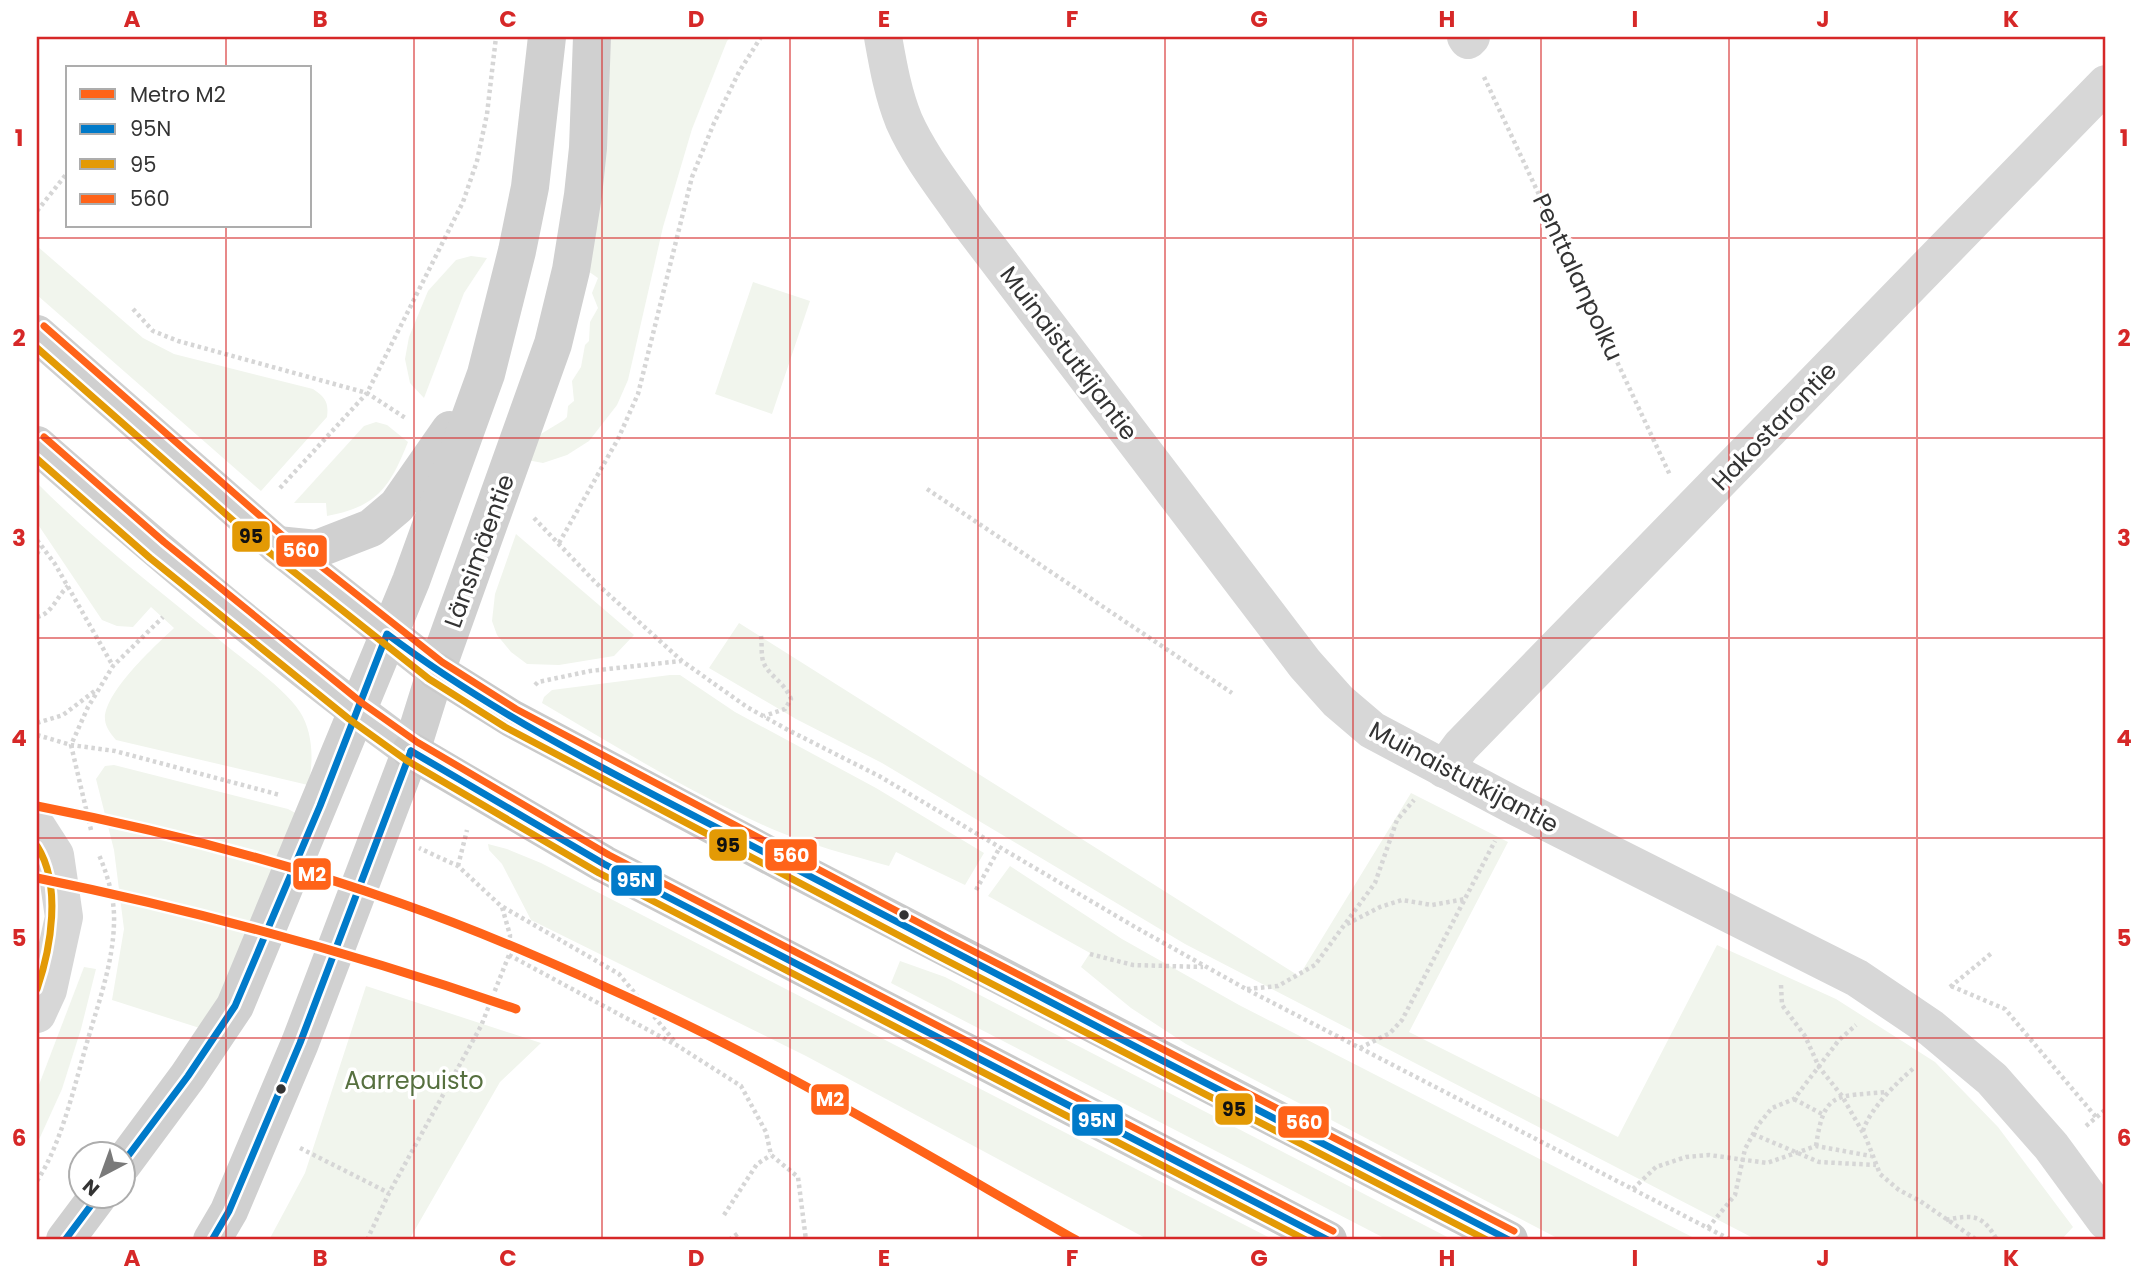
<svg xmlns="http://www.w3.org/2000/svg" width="2143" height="1277" viewBox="0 0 2143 1277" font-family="Poppins,sans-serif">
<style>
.green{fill:#f1f5ed}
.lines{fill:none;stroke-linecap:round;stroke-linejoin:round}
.path{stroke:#d6d6d6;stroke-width:4.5;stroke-dasharray:3.5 3.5;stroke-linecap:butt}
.minor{stroke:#d7d7d7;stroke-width:38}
.secondary{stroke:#d0d0d0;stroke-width:38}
.primary{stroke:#cacaca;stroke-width:38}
.bus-1-casing{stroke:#fff;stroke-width:12}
.bus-2-casing{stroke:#fff;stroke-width:12}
.bus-3-casing{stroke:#fff;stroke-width:12}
.bus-1{stroke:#007ac9;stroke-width:7}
.bus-2{stroke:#e39a05;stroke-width:7}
.bus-3{stroke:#ff6319;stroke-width:7}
.metro-1-casing{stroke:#fff;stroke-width:14}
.metro-1{stroke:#ff6319;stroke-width:9}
.grid{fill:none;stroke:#d62828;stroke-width:2;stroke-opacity:0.55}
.bus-dot{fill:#333;stroke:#fff;stroke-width:2.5}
.labels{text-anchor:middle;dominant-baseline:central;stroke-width:7;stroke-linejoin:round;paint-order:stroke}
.street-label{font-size:24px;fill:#333;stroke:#fff}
.park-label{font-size:24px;fill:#56703f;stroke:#fff}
.line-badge{stroke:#fff;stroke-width:2.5}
.badge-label{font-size:19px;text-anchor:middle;font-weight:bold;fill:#fff}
.pale-badge-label{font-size:19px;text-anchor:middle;font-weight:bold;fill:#111}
.neatline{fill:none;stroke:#d62828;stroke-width:2.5}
.grid-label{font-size:23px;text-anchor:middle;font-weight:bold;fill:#d62828}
</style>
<rect width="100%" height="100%" fill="#fff"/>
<g class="green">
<path d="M608 37H731L727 41 692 129 663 227 628 380 617 405 589 441 567 455 543 463 527 460 536 437 564 420 567 417 568 406 574 401 572 381 581 367 585 345 589 341 590 322 598 308 592 293 598 278 585 269Z"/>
<path d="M37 246 143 338 174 354 313 389C325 397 329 402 327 417L261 491 37 295Z"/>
<path d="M471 256 487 258 464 293 424 398 410 383 405 359 409 337 428 291 456 260Z"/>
<path d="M753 282 810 301 772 414 715 394Z"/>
<path d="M376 422 387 425 408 442C390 487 377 507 327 516L326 503H294L364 426Z"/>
<path d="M37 483C93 539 154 587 216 637 239 657 284 687 300 712 313 732 314 762 308 785L116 740C111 734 106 728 105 720 103 693 156 645 174 628L151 607 133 627 117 626 102 620 37 523Z"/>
<path d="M516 534 634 635 614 656 559 665 527 664 511 652 497 635 492 621 495 594Z"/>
<path d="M739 623 1299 976 1411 793 1508 842 1409 1032 1618 1137 1717 945 1836 999 1935 1062 1998 1127 2073 1227 2061 1240H1757L1185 944 882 763 796 719 709 668Z"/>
<path d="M670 675H680L735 712 876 788 984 853 965 885 896 852 889 866C850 855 810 845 772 829 692 794 617 747 542 703L544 697 552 690Z"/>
<path d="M114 765 288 809 299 815 209 1031 112 1000 124 929 114 850 96 779 105 766Z"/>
<path d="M488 844 507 849 541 863 1274 1240H1149L806 1056 531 920 502 864 489 850Z"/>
<path d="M1010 866 1122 939 1239 1005 1698 1240H1561L1186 1044 1131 1008 1081 967 1090 953 988 896Z"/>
<path d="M900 961 945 977 1453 1240H1388L891 983Z"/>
<path d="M84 967 96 969 81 1029 62 1089 37 1144V1090Z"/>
<path d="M366 986 541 1043 500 1082 409 1240H269L305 1173Z"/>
</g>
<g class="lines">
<g class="path">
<path d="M1484 77 1670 475"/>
<path d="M37 211 68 172"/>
<path d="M133 309 153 331 178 341 367 393 407 419"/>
<path d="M280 488 367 393 463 202 477 161 487 114 496 37"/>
<path d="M927 489 1232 693"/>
<path d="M534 518 596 583 682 661 747 707 788 730 879 776 1135 927 1246 989 1731 1240"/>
<path d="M37 540 55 564 113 666"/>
<path d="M559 543 618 439 638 394 692 177 714 123 739 72 761 37"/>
<path d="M37 554 41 546"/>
<path d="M37 617C52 614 57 596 68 586"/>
<path d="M761 636C762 643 761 654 763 661 768 676 784 681 791 699L785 709 764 716"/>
<path d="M535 685 538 682 590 671 681 661"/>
<path d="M37 723 63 715 96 690"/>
<path d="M37 735 71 745 115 751 280 795"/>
<path d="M91 830 71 745 88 707 113 666 163 617"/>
<path d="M458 866 467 830"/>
<path d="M976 890 1000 847"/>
<path d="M503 907 619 974 675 1042"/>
<path d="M1347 924 1380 907 1402 900 1432 905 1465 899"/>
<path d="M1090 954 1133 965 1203 967"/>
<path d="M509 955 678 1046 741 1086 766 1132 771 1155 798 1177 806 1240"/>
<path d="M1781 985 1782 1005 1805 1036 1819 1067 1842 1096 1866 1138 1880 1174 1899 1190 1920 1201 1977 1240"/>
<path d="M1951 986 2005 1009 2096 1117"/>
<path d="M1950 987 1993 952"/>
<path d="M1247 989 1278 986 1315 965 1375 883 1397 820 1414 800"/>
<path d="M1360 1048 1390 1033 1402 1020 1495 841"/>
<path d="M1794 1099 1822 1114"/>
<path d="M2086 1126 2106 1109"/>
<path d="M1863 1131C1869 1110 1897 1082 1914 1068"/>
<path d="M1753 1134 1819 1162 1876 1165"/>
<path d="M1816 1146C1824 1090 1836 1097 1886 1092"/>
<path d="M300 1148 389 1193"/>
<path d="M37 1181C62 1143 75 1083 88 1039 99 1001 113 963 114 923 115 900 108 876 99 855"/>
<path d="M1633 1189 1656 1167 1686 1157 1709 1155 1767 1163 1816 1146 1871 1156"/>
<path d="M724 1215 757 1164 771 1155"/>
<path d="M1946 1220C1974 1214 1983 1215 1997 1240"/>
<path d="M1708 1228 1735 1195 1745 1149 1758 1125 1772 1108 1794 1099 1839 1040 1856 1025"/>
<path d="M367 1240 389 1193 481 1026 509 955 510 935 502 907 458 866 419 848"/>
<path d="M729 1240 740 1232"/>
</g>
<g class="minor">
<path d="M883 37C888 65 893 94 904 121 920 157 946 189 968 221L1305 664 1338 701 1372 730 1515 806 1857 978 1931 1028 1992 1079 2051 1146 2106 1221"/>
<path d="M1466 37 1468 40 1471 37"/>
<path d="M1444 769 1461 746 2106 84"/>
<path d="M37 827 55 855 64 917 48 990 37 1014"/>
</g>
<g class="secondary">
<path d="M37 334 277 545 436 671"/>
<path d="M37 445C158 551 281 656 411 751"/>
<path d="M277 545 317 549 371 528 397 506 450 430"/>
<path d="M122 1165 188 1076 235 1006 411 581 486 374 517 251 530 187 547 37"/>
<path d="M65 1240 98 1196"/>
<path d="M212 1240 229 1211 300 1043 411 751 436 671 553 344 571 270 583 195 588 148 592 37"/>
</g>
<g class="primary">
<path d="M436 671 511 718 791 867 1509 1240"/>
<path d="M411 751 604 864 1328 1240"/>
</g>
<defs>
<g id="bus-1">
<path d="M411 751 604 864 1328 1240"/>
<path d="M122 1164 188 1076 235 1006 320 806 387 634C513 729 659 796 798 870 1034 995 1272 1117 1509 1240"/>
<path d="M65 1240 98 1196"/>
<path d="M212 1240 229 1211 300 1043 411 751"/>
</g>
<g id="bus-2">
<path d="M37 348 270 553 429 679 505 727 936 955 1487 1240"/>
<path d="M37 459 150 558 349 719 406 760 599 873 1306 1240"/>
<path d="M37 846C62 885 51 948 37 989"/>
</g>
<g id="bus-3">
<path d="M44 326 284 537 442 662 516 709 946 937 1514 1231"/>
<path d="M44 437 164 542 362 703 417 742 609 855 1333 1231"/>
</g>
</defs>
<use href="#bus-1" class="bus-1-casing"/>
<use href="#bus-2" class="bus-2-casing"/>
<use href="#bus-3" class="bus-3-casing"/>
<use href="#bus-1" class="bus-1"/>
<use href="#bus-2" class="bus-2"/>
<use href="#bus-3" class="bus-3"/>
<defs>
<g id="metro-1">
<path d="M37 806C160 830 281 861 400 903 489 934 576 973 662 1013 804 1080 939 1162 1076 1240"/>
<path d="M37 878C200 911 359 955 516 1009"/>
</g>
</defs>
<use href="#metro-1" class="metro-1-casing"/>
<use href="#metro-1" class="metro-1"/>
</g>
<path class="grid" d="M226 37V68M414 37V1240M602 37V1240M790 37V1240M978 37V1240M1165 37V1240M1353 37V1240M1541 37V1240M1729 37V1240M1917 37V1240M226 226V1240M37 238H2106M37 438H2106M37 638H2106M37 838H2106M37 1038H2106"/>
<g class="bus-dot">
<circle cx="904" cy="915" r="6"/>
<circle cx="281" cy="1089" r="6"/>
</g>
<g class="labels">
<g class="street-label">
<text transform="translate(1578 277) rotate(65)">Penttalanpolku</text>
<text transform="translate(1069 353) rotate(53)">Muinaistutkijantie</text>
<text transform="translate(1774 426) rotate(-46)">Hakostarontie</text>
<text transform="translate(479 551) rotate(-70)">Länsimäentie</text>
<text transform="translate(1464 777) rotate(28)">Muinaistutkijantie</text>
</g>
<g class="park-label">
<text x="414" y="1080">Aarrepuisto</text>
</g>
</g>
<g class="line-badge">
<rect x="231" y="520" width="40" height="33" rx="7" fill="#e39a05"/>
<rect x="275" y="534" width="53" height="34" rx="7" fill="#ff6319"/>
<rect x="708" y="828" width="40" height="34" rx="7" fill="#e39a05"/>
<rect x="764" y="838" width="54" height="34" rx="7" fill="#ff6319"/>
<rect x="292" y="857" width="40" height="34" rx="7" fill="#ff6319"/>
<rect x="610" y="864" width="53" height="33" rx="7" fill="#007ac9"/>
<rect x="810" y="1083" width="40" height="33" rx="7" fill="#ff6319"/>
<rect x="1214" y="1092" width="40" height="34" rx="7" fill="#e39a05"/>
<rect x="1071" y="1103" width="53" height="34" rx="7" fill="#007ac9"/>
<rect x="1277" y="1105" width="53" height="34" rx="7" fill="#ff6319"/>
</g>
<g class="badge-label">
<text x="301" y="557">560</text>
<text x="791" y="862">560</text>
<text x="312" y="881">M2</text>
<text x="636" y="887">95N</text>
<text x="830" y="1106">M2</text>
<text x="1097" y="1127">95N</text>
<text x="1304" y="1129">560</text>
</g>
<g class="pale-badge-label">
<text x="251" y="543">95</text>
<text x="728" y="852">95</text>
<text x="1234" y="1116">95</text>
</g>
<rect width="2143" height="1277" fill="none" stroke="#ffffff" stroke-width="77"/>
<rect x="66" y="66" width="245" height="161" fill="#ffffff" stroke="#adadad" stroke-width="2"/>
<rect x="80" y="89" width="35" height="10" fill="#ff6319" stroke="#adadad" stroke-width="2"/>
<text x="130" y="102" font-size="21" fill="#333333">Metro M2</text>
<rect x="80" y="124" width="35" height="10" fill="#007ac9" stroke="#adadad" stroke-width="2"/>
<text x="130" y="136" font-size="21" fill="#333333">95N</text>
<rect x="80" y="159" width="35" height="10" fill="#e39a05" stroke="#adadad" stroke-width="2"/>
<text x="130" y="172" font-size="21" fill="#333333">95</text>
<rect x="80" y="194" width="35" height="10" fill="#ff6319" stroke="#adadad" stroke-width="2"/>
<text x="130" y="206" font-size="21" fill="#333333">560</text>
<g transform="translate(102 1175) rotate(221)"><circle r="33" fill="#ffffff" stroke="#adadad" stroke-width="2"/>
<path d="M0-5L12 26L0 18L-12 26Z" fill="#7a7a7a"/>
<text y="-10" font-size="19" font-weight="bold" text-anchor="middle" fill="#333333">N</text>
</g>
<rect x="38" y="38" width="2066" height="1200" class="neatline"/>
<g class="grid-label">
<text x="132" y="27">A</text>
<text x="320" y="27">B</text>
<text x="508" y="27">C</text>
<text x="696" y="27">D</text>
<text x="884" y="27">E</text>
<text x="1072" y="27">F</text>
<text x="1259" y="27">G</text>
<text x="1447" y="27">H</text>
<text x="1635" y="27">I</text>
<text x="1823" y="27">J</text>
<text x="2011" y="27">K</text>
<text x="19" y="146">1</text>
<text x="2124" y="146">1</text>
<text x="19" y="346">2</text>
<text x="2124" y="346">2</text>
<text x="19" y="546">3</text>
<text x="2124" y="546">3</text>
<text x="19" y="746">4</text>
<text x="2124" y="746">4</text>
<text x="19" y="946">5</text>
<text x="2124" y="946">5</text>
<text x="19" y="1146">6</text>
<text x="2124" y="1146">6</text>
<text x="132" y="1266">A</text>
<text x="320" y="1266">B</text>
<text x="508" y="1266">C</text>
<text x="696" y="1266">D</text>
<text x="884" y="1266">E</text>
<text x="1072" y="1266">F</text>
<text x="1259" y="1266">G</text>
<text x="1447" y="1266">H</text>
<text x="1635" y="1266">I</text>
<text x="1823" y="1266">J</text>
<text x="2011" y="1266">K</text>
</g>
</svg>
